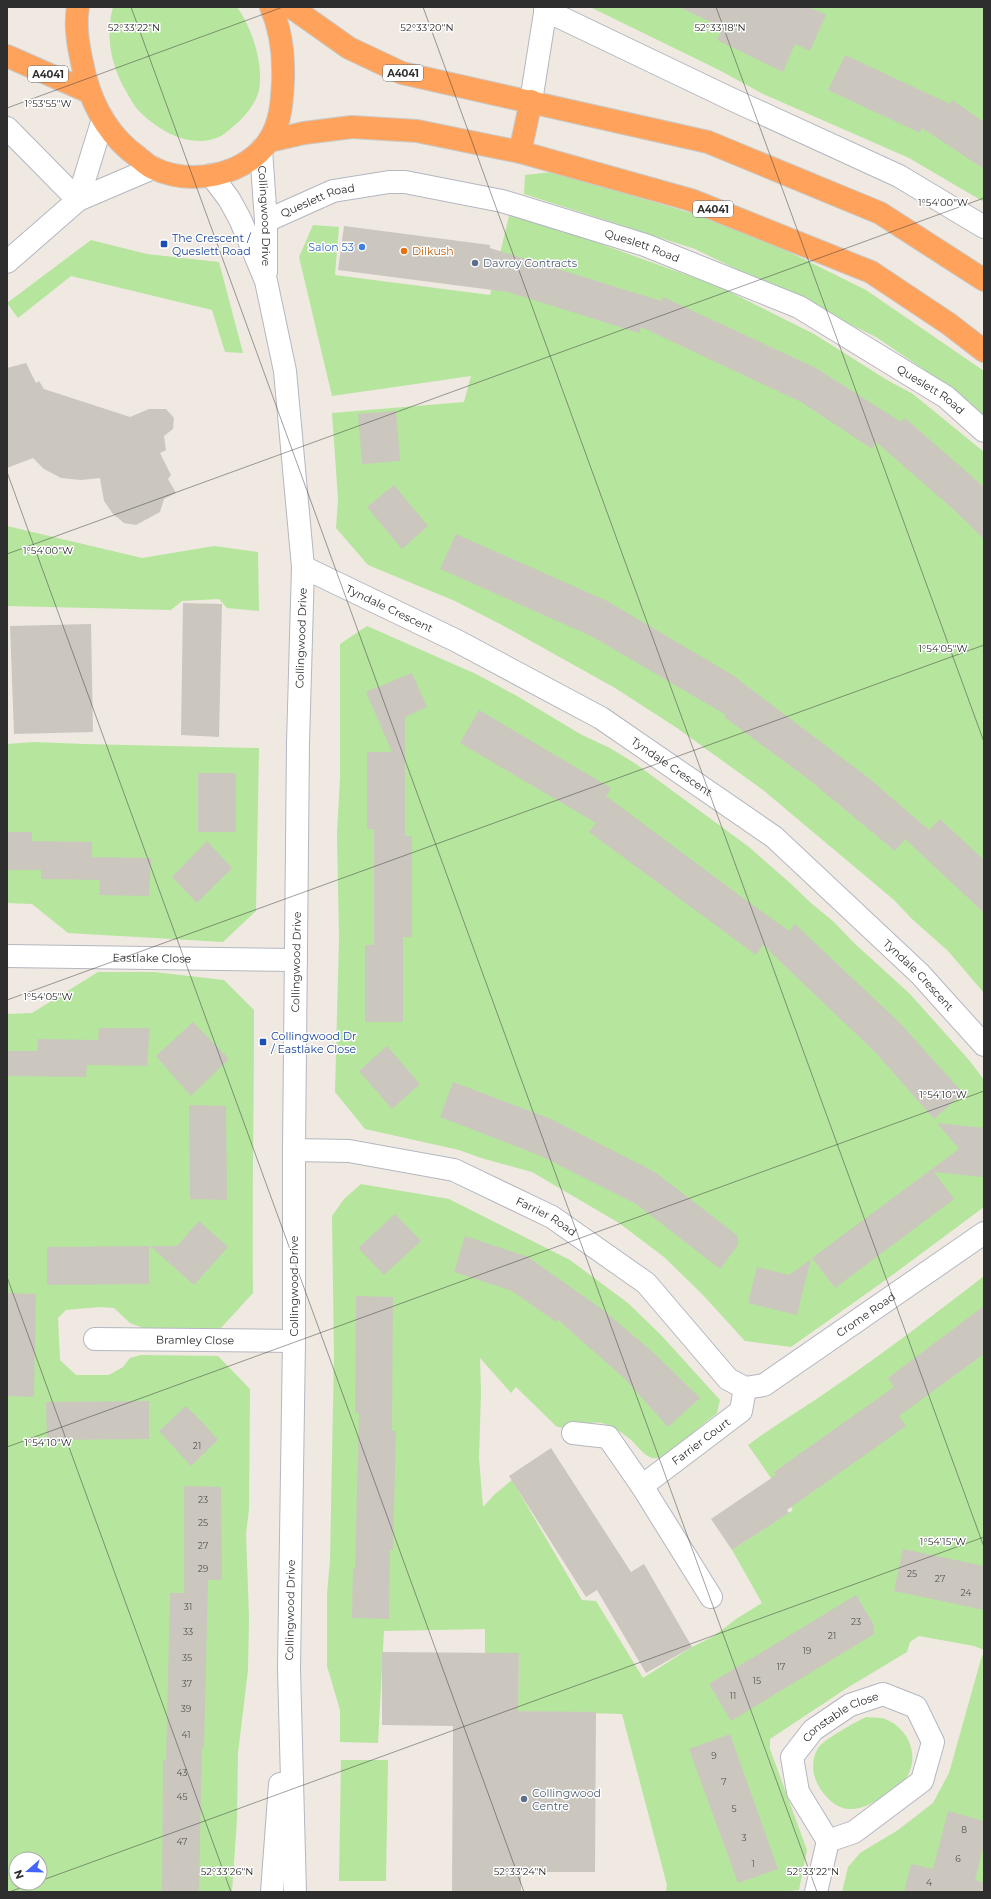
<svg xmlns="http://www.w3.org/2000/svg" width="991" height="1899" viewBox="0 0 991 1899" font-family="Montserrat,sans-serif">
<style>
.green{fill:#b6e59e;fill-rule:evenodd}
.building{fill:#cbc7bf}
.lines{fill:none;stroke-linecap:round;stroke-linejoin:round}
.minor-casing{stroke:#b4b7c1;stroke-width:24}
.highway-casing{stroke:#c9c9c9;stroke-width:24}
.minor{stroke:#fff;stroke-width:22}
.highway{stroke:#ffa35c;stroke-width:22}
.ticks{fill:none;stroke:#2e2e2e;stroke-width:1;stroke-opacity:0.45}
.transit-dot{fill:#1a4fb4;stroke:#fff;stroke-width:1.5}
.shop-dot{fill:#3f7fe0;stroke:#fff;stroke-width:1.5}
.food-dot{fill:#e8710a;stroke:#fff;stroke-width:1.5}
.service-dot{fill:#5c6f8a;stroke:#fff;stroke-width:1.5}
.labels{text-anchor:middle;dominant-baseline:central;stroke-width:3;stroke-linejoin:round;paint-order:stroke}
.number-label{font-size:9px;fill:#555452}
.shield{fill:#fff;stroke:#6d6d6d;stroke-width:1}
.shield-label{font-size:10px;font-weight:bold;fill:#2e2e2e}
.street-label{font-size:11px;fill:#2e2e2e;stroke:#fff}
.transit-label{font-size:11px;fill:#164399;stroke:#fff;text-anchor:start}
.shop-label{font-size:11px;fill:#366cbe;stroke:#fff;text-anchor:end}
.food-label{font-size:11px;fill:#c56008;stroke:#fff;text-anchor:start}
.service-label{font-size:11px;fill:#4e5e75;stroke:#fff;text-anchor:start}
.ticks-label{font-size:10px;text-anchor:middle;fill:#2e2e2e;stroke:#fff;stroke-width:3;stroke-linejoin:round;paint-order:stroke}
</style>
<rect width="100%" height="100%" fill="#efe9e1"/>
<g class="green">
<path d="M113 7H237C252 28 264 64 259 90 256 103 245 117 235 125 231 128 226 133 221 136 192 150 160 132 139 111 134 106 130 98 126 91 111 66 105 35 113 7Z"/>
<path d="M590 7H984V202L909 158 763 94 719 70Z"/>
<path d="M552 172 739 227 866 290 984 371V417L948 386 876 337 695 249 524 194 525 175Z"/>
<path d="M509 216 562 230 720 287 814 334 887 380 913 394 984 452V993L948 951 912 919 894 900 763 790 677 728 615 688 502 625 455 601 368 565 336 528 338 499 332 413 464 402 471 376 332 396 299 257 313 225 339 227 335 275 490 295Z"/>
<path d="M91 240 147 254 219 262 243 353 225 352 212 310 71 276 18 318 7 303Z"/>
<path d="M7 526 142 558 214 546 258 552 259 611 227 608 219 599 182 601 171 610 7 606Z"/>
<path d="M367 626 476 674 517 696 582 735 610 748 636 764 749 847 790 883 811 903 834 922 853 942 910 994 969 1060 984 1080V1207L887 1279 791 1347 745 1341 702 1294 664 1257 619 1223 532 1172 481 1158 459 1150 365 1129 335 1092 339 939 337 834 340 777V644Z"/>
<path d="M34 742 84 744 259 748 256 911 223 942 68 933 32 904 7 903V744Z"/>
<path d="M98 972H154L224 980 254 1010C254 1104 252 1198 253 1293L220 1329 143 1328 130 1323 114 1308 100 1307 66 1310 58 1318 60 1360 76 1375H109L123 1367 130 1358 141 1355 218 1356 250 1389 249 1509 246 1534 249 1618 248 1670 238 1753 237 1819 232 1892H7V1014L32 1013ZM16 1859H40V1883H16Z"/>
<path d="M361 1184 449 1199 570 1260 628 1303 661 1335 720 1400 717 1413 664 1456C661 1457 656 1459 652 1458 643 1455 638 1446 631 1440 624 1434 614 1427 605 1424 586 1418 572 1433 556 1426L516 1387 511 1393 480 1358 481 1392 479 1458 483 1507 495 1494 512 1480 582 1600 596 1601 643 1678 692 1647 714 1636 736 1619 762 1603 732 1550 793 1510 748 1445C776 1424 806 1407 834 1387 885 1352 935 1314 984 1276V1650L974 1646 919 1636 910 1642 907 1652 847 1688 770 1739V1749L807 1850 799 1890 778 1892H666L667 1885 622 1714 518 1711 519 1653H485V1629L384 1631 378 1743 340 1742V1710L327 1666V1594L330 1560 334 1356 332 1216 344 1199Z"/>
<path d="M984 1652V1892H842L848 1867 860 1853 898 1830 933 1803 949 1773 981 1659Z"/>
<path d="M866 1717C872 1718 879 1717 885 1719 906 1727 919 1751 909 1773 905 1783 895 1788 887 1794 870 1805 851 1817 832 1802 816 1789 807 1767 818 1748 823 1740 857 1721 866 1717Z"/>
<path d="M341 1760H388L386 1881H339Z"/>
</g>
<g class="building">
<path d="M679 7H809L826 15 810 51 795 44 783 72 717 40 723 28Z"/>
<path d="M845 55 950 104 952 100 984 122V169L922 128 920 133 828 90Z"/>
<path d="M344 226 490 245V248L661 301 663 297 816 368 901 422 905 418 984 487V539L953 509 876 442 872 449 801 402 641 327 639 333 508 292 338 270Z"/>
<path d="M26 363 36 383 39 381 44 389 130 417 149 409H166L174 418 173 429 164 436 166 450 160 453 171 475 168 479 176 493 164 499 160 512 136 525 124 523 113 514 104 501 100 478 81 480 61 478 44 469 33 458 7 468V368Z"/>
<path d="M396 411 400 461 362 464 358 414Z"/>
<path d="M394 485 428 526 402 549 367 507Z"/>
<path d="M456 534 607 601 651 627 731 674 870 779 929 830 940 819 984 860V913L905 839 895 851 808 779 724 717 726 715 593 637 440 569Z"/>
<path d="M183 603 222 604 219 737 181 735Z"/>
<path d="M91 624 93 732 14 734 10 626Z"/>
<path d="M412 673 427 707 405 717V836H412V937H403V1022H365V945H374V829H367V752H392L366 692Z"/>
<path d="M479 710 611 788 606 796 739 895 789 931 795 924 900 1023 963 1093 934 1119 876 1053 763 945 756 955 589 832 596 823 460 743Z"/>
<rect x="198" y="773" width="38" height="59"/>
<path d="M7 832H32V841L92 842V857L151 858 149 896 99 895 100 880 41 879V870H7Z"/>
<path d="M207 841 232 868 197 903 172 877Z"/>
<path d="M193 1022 229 1059 191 1096 156 1056Z"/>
<path d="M99 1028H150L147 1066 87 1065 86 1077 7 1076V1051H37L38 1039 98 1040Z"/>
<path d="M387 1046 420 1084 392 1109 359 1071Z"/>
<path d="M453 1082 551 1119 655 1172 738 1236V1245L720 1269 636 1204 541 1156 440 1117Z"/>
<path d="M189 1105 226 1106 227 1200 190 1199Z"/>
<path d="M937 1123 984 1128V1179L983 1177 934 1172 954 1199 835 1288 812 1258 959 1149Z"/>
<path d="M395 1214 421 1241 384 1275 358 1248Z"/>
<path d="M199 1221 228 1247 194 1285 150 1246H177Z"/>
<path d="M465 1236 528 1257 603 1310 653 1352 700 1398 668 1427 625 1379 558 1320 556 1322 512 1291 454 1272Z"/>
<path d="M149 1246V1284L47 1285V1247Z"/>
<path d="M811 1259 797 1315 748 1303 757 1267 789 1275Z"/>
<path d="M7 1293 36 1294 34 1397 7 1396Z"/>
<path d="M356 1296 393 1297 392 1431H396L393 1550H390L389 1619 352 1618 353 1568H355L359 1413H355Z"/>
<path d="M984 1306V1354L899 1416 906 1426 787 1510 789 1513 732 1550 711 1519 776 1475 774 1472 894 1387 888 1378Z"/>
<path d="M149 1401V1439L47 1440 46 1402Z"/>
<path d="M186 1406 204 1424 218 1440 191 1466 159 1431Z"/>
<path d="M551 1448 631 1572 644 1564 692 1647 646 1673 597 1590 586 1597 509 1476Z"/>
<path d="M184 1486 221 1487 222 1580H208L204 1748H202L199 1892H162L163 1760H166L170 1593H184Z"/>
<path d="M903 1549 984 1566V1610L894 1591Z"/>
<path d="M856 1595 874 1625V1634L731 1721 709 1684Z"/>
<path d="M382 1652 519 1653 518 1711 596 1712 595 1872H521V1892H452L453 1726 382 1725Z"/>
<path d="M730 1734 778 1869 738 1883 689 1749Z"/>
<path d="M948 1811 984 1821V1844L975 1880 984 1883V1892H904L911 1864 933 1869Z"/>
</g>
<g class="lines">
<defs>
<g id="minor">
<path d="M545 10 731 99 899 176 984 227"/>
<path d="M531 101 546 7"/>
<path d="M7 128 78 200"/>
<path id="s1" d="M261 150 266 221V272"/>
<path d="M211 175 229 199 240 219 266 281 285 371 303 567 298 743 294 1150V1341L289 1669 295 1892"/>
<path d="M78 200 103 119"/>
<path id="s2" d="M266 221 333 191 389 182H405L502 201 645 245 799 307 946 397 984 431"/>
<path d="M7 262 78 200 153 168"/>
<path id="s3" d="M303 567 457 641 601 718 774 837 920 974 984 1045"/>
<path id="s4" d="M7 956 296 960"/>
<path id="s5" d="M294 1150 349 1151 454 1170 552 1217 646 1283 728 1379 745 1388"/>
<path id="s6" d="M95 1339 294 1341"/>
<path id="s7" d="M745 1388 764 1385 984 1233"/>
<path d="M573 1433 608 1437 642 1486 711 1597"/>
<path id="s8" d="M642 1486 741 1411 745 1388"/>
<path d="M272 1892 280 1784"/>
<path id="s9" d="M816 1892 828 1841 798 1792 792 1757 813 1730 850 1705 883 1694 916 1707 933 1742 922 1781 854 1832 828 1841"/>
</g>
<g id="highway">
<path d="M78 7C74 30 80 54 85 76 94 110 110 137 138 157 143 161 148 166 153 168 191 186 243 176 268 142 281 124 282 101 283 81 284 55 281 30 271 7"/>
<path d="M291 7 349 48 402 73 708 142 880 213 984 280"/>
<path d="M7 56 89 92"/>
<path d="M269 141 304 133 352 127 417 131 520 152 691 200 871 272 949 324 984 351"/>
<path d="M520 152 531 101"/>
</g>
</defs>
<use href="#minor" class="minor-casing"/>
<use href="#highway" class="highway-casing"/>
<use href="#minor" class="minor"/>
<use href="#highway" class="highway"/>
</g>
<path class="ticks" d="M131 7 817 1892M423 7 984 1547M716 7 984 742M7 108 283 7M7 472 524 1892M7 554 984 198M7 1000 984 645M7 1277 231 1892M7 1447 984 1091M40 1881 984 1537M9 1892 34 1883"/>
<g class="transit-dot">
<rect x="160" y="240" width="8" height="8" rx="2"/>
<rect x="259" y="1038" width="8" height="8" rx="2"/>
</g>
<circle class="shop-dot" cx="362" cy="247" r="4"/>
<circle class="food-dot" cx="404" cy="251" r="4"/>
<g class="service-dot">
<circle cx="475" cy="263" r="4"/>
<circle cx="524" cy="1799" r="4"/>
</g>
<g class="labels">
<g class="number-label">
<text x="197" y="1445">21</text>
<text x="203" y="1499">23</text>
<text x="203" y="1522">25</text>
<text x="203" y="1545">27</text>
<text x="203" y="1568">29</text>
<text x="912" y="1573">25</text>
<text x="940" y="1578">27</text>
<text x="966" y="1592">24</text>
<text x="188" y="1606">31</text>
<text x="856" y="1621">23</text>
<text x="188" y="1631">33</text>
<text x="832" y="1635">21</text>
<text x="807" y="1650">19</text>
<text x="187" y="1657">35</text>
<text x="781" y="1666">17</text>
<text x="757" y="1680">15</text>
<text x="187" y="1683">37</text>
<text x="733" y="1695">11</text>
<text x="186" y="1708">39</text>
<text x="186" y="1734">41</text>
<text x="714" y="1755">9</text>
<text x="182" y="1772">43</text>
<text x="724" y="1781">7</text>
<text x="182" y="1796">45</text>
<text x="734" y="1808">5</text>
<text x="964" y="1829">8</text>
<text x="744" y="1837">3</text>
<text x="182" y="1841">47</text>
<text x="958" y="1858">6</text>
<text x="753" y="1863">1</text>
<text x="929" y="1882">4</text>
</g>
<g class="shield">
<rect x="383" y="65" width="40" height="16" rx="3"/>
<rect x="28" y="66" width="40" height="16" rx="3"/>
<rect x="693" y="201" width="40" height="16" rx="3"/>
</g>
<g class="shield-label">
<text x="403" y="73">A4041</text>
<text x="48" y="74">A4041</text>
<text x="713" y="209">A4041</text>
</g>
<g class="street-label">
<text stroke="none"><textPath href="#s2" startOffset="56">Queslett Road</textPath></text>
<text stroke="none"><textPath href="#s1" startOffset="66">Collingwood Drive</textPath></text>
<text stroke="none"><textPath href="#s2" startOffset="392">Queslett Road</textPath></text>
<text stroke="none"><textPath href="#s2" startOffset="716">Queslett Road</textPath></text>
<text stroke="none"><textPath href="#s3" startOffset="96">Tyndale Crescent</textPath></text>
<text transform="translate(301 638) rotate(-88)">Collingwood Drive</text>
<text stroke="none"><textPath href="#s3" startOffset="420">Tyndale Crescent</textPath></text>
<text stroke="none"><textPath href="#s4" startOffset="145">Eastlake Close</textPath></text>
<text transform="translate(296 962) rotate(-89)">Collingwood Drive</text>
<text stroke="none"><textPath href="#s3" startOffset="744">Tyndale Crescent</textPath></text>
<text stroke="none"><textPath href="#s5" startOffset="265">Farrier Road</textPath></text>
<text transform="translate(294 1286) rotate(-90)">Collingwood Drive</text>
<text stroke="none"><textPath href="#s7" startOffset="143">Crome Road</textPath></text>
<text stroke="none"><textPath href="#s6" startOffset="100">Bramley Close</textPath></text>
<text stroke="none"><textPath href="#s8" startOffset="74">Farrier Court</textPath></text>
<text transform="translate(290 1610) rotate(-89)">Collingwood Drive</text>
<text stroke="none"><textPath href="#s9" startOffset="210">Constable Close</textPath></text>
</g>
<g class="transit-label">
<text x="172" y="238">The Crescent /<tspan x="172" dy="13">Queslett Road</tspan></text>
<text x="271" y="1036">Collingwood Dr<tspan x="271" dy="13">/ Eastlake Close</tspan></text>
</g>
<g class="shop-label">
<text x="354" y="247">Salon 53</text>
</g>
<g class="food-label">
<text x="412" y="251">Dilkush</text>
</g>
<g class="service-label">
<text x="483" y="263">Davroy Contracts</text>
<text x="532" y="1793">Collingwood<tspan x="532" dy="13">Centre</tspan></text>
</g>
</g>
<g class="ticks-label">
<text x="134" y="31">52°33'22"N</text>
<text x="427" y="31">52°33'20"N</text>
<text x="720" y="31">52°33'18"N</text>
<text x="48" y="107">1°53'55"W</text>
<text x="943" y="206">1°54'00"W</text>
<text x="48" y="554">1°54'00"W</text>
<text x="943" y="652">1°54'05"W</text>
<text x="48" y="1000">1°54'05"W</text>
<text x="943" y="1098">1°54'10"W</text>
<text x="48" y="1446">1°54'10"W</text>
<text x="943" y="1545">1°54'15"W</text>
<text x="227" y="1875">52°33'26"N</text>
<text x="520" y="1875">52°33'24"N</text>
<text x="813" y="1875">52°33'22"N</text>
</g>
<rect width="991" height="1899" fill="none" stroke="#2e2e2e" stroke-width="16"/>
<g transform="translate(28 1871) rotate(250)"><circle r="19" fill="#ffffff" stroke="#ababab"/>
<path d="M0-3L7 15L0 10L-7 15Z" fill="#4264fb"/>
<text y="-6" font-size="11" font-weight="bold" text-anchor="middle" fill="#2e2e2e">N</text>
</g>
</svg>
